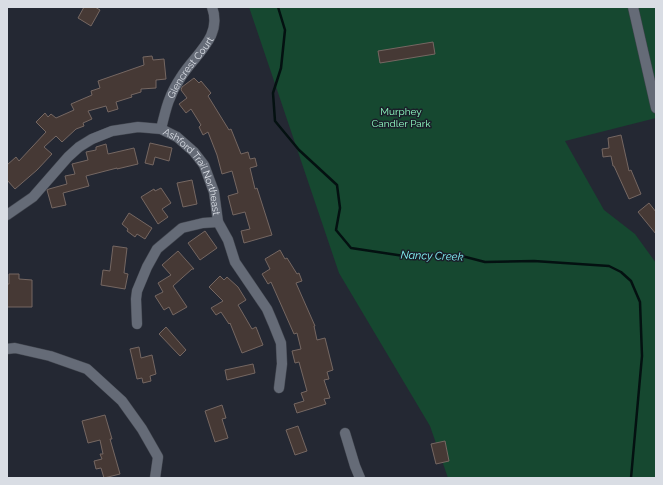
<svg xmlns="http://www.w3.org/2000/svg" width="663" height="485" viewBox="0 0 663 485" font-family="Raleway,sans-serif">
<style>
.green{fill:#164830}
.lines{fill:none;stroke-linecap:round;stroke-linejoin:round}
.stream{stroke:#041111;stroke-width:2.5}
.building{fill:#463935;stroke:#756762}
.minor-casing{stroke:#42464f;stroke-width:11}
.minor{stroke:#656b77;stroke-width:10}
.labels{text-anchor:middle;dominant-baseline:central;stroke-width:3;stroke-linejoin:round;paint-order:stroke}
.street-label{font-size:10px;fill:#d9dde4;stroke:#1a1f29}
.park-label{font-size:10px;fill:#90fcc2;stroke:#1a1f29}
.water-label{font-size:11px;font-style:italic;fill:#85f7fa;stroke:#1a1f29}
</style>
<rect width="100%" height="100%" fill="#242833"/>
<path class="green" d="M249 7H656V118L565 141 604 210 635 234 656 263V478H448L430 426 339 273Z"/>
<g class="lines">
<path class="stream" d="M278 7 285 30 281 68 273 93 275 121 299 150 337 185 340 208 336 230 351 248 404 256 458 255 485 262 534 261 609 266 621 272 631 281 640 302 642 356 631 478"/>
</g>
<g class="building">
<path d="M84 7H95L100 10 91 26 78 18Z"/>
<path d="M433 42 435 54 380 63 378 51Z"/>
<path d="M152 56 153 60 164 59 166 79 156 80V88L141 89V92L131 95 132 97 116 102 118 109 108 112 106 106 88 111 92 119 83 123 84 126 76 129 62 142 56 136 44 147 52 154 37 170 15 189 7 180V165L16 157 19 161 46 132 36 122 45 113 48 117 51 114 56 118 74 110 71 104 92 95 91 91 100 88 98 81 144 65 143 57Z"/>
<path d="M194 78 199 83 201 81 211 93 208 96 229 130 231 129 241 154 248 152 250 159 255 158 257 166 250 168 255 189 257 188 272 235 244 243 241 231 250 229 245 212 233 215 228 196 238 193 232 171 222 174 217 155 208 132 203 135 199 127 201 125 191 109 186 113 179 104 187 98 181 90 182 87Z"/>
<path d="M621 135 629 171 631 170 641 194 629 199 614 166H613L611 156 603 157 602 149 609 148 608 138Z"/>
<path d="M150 143 172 148 169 161 155 157 153 165 145 163Z"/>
<path d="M106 144 108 154 134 148 138 164 117 169V168L86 176 89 186 63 193 66 205 52 208 47 190 49 189 67 184 65 176 75 174 72 164 88 160 86 152 96 150V147Z"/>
<path d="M192 180 197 204 183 207 177 183Z"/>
<path d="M161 188 171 203 162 209 168 217 158 224 141 197 154 189 155 191Z"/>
<path d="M649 203 656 212V234L638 212Z"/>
<path d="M129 213 152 228 145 239 137 234 135 237 127 231 128 229 122 224Z"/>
<path d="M205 231 217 248 200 260 188 243Z"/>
<path d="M113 246 127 248 124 273 128 274 125 289 101 285 103 270 110 271Z"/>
<path d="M280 250 285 259 287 258 297 274 299 273 302 281 296 283 315 326H314L317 340 325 338 333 370 327 372 329 379 324 380 330 398 324 399 326 404 297 413 294 404 304 401 301 393 307 391 299 362 295 363 292 351 301 349 297 333 294 334 271 282 268 284 262 274 270 269 265 259Z"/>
<path d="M178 251 194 269H192L173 286 187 307 173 315 169 307 164 310 155 296 163 292 158 283 171 275 162 265Z"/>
<path d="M9 274H19V279L32 280V307H7V284H9Z"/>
<path d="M220 276 224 280 227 277 238 287 246 300 238 305 252 329 256 327 263 345 242 353 230 323 229 324 221 312 216 315 211 308 223 301 209 287Z"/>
<path d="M166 327 186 350 180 356 159 334Z"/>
<path d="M139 347 141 358 152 355 156 374 150 376 151 381 143 383 142 378 137 379 130 349Z"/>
<path d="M253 364 255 373 227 380 225 370Z"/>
<path d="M222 405 226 418 222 419 228 438 215 442 205 411Z"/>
<path d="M105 415 112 439H110L120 474 104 478 101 468 96 469 94 461 102 459 100 454H103L100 440 88 443 82 421Z"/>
<path d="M298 426 307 451 295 455 286 430Z"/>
<path d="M445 441 449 461 436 464 431 444Z"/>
</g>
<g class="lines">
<defs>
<g id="minor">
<path d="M633 7 656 108"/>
<path id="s1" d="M161 129C166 108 169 95 181 77 195 54 223 37 212 7"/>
<path id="s2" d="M7 215 33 197 68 157 79 147 92 139 112 131 138 127 161 129 177 137 194 152 204 165 214 192 218 222 228 240 235 262 267 309 273 323 281 343 282 364 279 388"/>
<path d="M137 324 136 299 137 291 147 267 157 249 182 228 203 223 218 222"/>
<path d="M7 349 15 348 50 356 87 369 122 401 142 429 158 457 155 478"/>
<path d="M345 433 355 466 360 478"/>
</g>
</defs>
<use href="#minor" class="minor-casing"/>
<use href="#minor" class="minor"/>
</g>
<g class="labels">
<g class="street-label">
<text stroke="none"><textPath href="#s1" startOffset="69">Glencrest Court</textPath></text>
<text stroke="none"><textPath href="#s2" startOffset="242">Ashford Trail Northeast</textPath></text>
</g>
<g class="park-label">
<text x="401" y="111">Murphey<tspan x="401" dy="12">Candler Park</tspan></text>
</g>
<g class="water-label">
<text transform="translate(432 256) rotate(2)">Nancy Creek</text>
</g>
</g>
<rect width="663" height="485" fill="none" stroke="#d9dde4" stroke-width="16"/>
</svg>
